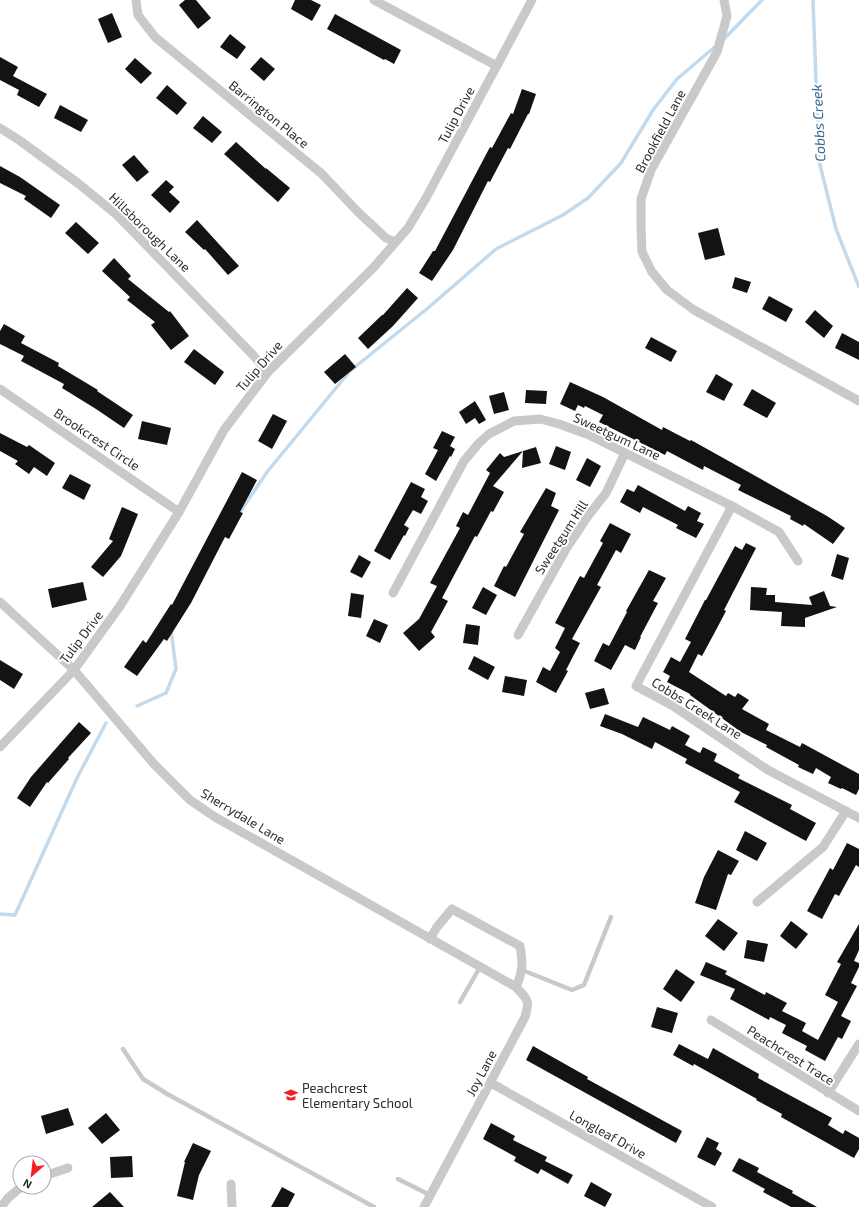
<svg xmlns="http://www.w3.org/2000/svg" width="859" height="1207" viewBox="0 0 859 1207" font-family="'Exo 2',sans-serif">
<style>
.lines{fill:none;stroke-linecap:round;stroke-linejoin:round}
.stream{stroke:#c3daed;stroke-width:3.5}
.building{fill:#131313}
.lane{stroke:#c9c9c9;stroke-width:4.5}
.street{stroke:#c9c9c9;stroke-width:9}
.labels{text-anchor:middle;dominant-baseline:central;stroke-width:4;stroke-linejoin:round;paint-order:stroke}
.street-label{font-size:13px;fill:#2c2c2c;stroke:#fff}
.poi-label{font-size:13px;fill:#2c2c2c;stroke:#fff;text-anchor:start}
.water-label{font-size:14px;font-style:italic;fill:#356a94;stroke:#fff}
</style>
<rect width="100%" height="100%" fill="#fff"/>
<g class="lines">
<g class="stream">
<path d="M813 0 819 161 836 229 859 287"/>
<path d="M723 40 762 0"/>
<path d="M240 512 267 472 350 371 428 308 496 249 563 215 588 198 621 163 653 110 677 79 717 45"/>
<path d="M137 706 166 693 176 669 171 630"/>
<path d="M0 914 15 915 77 778 106 723"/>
</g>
</g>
<g class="building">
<path d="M185 0H196L211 18 198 29 179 5Z"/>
<path d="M295 0H311L321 5 312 21 291 9Z"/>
<path d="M112 13 122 37 108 43 98 19Z"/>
<path d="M335 14 401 50 394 64 385 59 384 60 327 29Z"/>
<path d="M230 34 246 47 237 59 220 47Z"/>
<path d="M0 57 18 67 13 76 47 94 39 107 17 95 19 90 0 80Z"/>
<path d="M261 57 275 69 264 81 250 69Z"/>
<path d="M135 58 152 73 141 84 125 69Z"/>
<path d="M167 85 187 103 177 115 156 98Z"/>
<path d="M522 89 536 94 529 114H528L510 149 508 148 490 182 488 181 453 250 432 281 419 273 433 251H435L490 147 492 148 511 113 513 114Z"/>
<path d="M60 105 88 120 81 132 54 118Z"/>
<path d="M203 116 222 132 212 143 193 128Z"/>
<path d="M236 142 266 169V168L290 188 278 202 224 154Z"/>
<path d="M134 155 149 172 137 182 122 165Z"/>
<path d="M0 166 20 177 60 205 51 218 24 199 26 196 0 183Z"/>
<path d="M166 180 174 187 169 192 180 202 170 213 151 195Z"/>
<path d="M197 220 239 266 228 275 205 249 204 250 185 232Z"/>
<path d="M76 222 99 243 88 254 65 233Z"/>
<path d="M718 228 725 255 705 260 698 233Z"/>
<path d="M114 258 131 276 128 279 169 312 170 311 189 336 171 350 151 325 155 322 127 300 130 297 102 271Z"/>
<path d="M735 277 751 282 747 293 732 288Z"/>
<path d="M407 288 418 298 393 326 368 349 358 338 382 315H383Z"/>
<path d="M769 296 793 309 786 322 762 309Z"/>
<path d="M815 310 833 326 824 338 805 322Z"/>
<path d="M4 324 25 336 21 343 59 363 58 366 98 390 97 391 133 415 124 428 96 409 62 388 64 384 21 361 24 356 0 344V331Z"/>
<path d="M842 333 859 342V360L835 348Z"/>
<path d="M651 337 677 351 671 362 645 348Z"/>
<path d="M194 349 224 372 215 385 184 362Z"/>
<path d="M345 354 356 367 335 384 324 372Z"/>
<path d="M716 374 733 384 724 401 706 392Z"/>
<path d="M570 382 603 397 662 430 663 427 690 441 691 440 827 516 845 528 833 544 804 524 803 526 790 519 791 516 738 490 741 485 704 466 703 470 667 451 665 455 599 422 603 415 585 406 584 408 578 405 575 411 560 404Z"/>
<path d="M752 389 776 403 767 418 743 405Z"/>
<path d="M526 390 547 391 546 404 525 403Z"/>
<path d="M504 392 509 410 494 414 489 396Z"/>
<path d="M475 401 486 420 479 424 475 418 466 424 459 412Z"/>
<path d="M273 414 287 421 272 449 258 441Z"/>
<path d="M142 421 171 428 167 445 138 439Z"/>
<path d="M442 431 455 437 450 446 455 449 451 457 450 456 436 481 425 474 438 450 433 448Z"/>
<path d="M0 433 27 447 29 445 55 463 47 476 34 467 29 474 15 464 18 461 0 451Z"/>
<path d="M556 446 571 452 565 470 549 464Z"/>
<path d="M536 447 541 463 522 468 523 451 493 486 504 492 493 512 491 511 477 537 475 536 442 598 448 601 431 632 435 637 419 651 403 633 419 619 437 586 430 583 460 528 456 526 463 512 468 515 490 473 486 470 500 453 504 457Z"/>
<path d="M587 458 601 466 590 487 576 480Z"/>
<path d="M242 472 257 480 240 512 243 513 229 539 225 537 191 603 167 641 164 639 137 676 124 667 143 640 146 643 171 604 172 605Z"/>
<path d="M70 474 91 485 84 500 62 488Z"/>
<path d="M411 482 425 489 421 497 428 501 421 514 413 510 404 525 409 528 405 536 404 535 390 560 374 551Z"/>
<path d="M638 485 685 511 688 506 701 513 697 521 704 524 696 538 676 528 678 525 643 507 640 513 620 502 627 489 634 492Z"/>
<path d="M546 488 556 493 551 506 559 510 515 597 494 586 504 566 506 567 524 534 520 532Z"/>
<path d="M122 507 138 514 121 556 103 577 91 567 113 541 109 539Z"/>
<path d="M610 523 631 534 621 553 616 550 597 585 601 587 572 639 580 643 566 670 568 671 556 693 536 682 543 667 550 671 560 652 555 648 565 628 555 623 580 576 584 578 603 543 600 541Z"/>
<path d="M746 543 756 548 724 610 726 611 716 630 702 656 698 654 689 672 726 696 728 693 735 697 738 693 749 700 742 709 769 724 766 730 800 747 802 743 859 774V789L856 795 842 788 841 789 828 783 831 777 816 768 813 774 798 767 799 765 766 747 767 745 741 732 690 695V694L667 682 670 676 663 672 671 657 680 662 691 642 685 639 705 600H706L735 546 742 550Z"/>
<path d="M837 554 849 558 843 580 831 576Z"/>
<path d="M359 555 371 562 362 578 350 572Z"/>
<path d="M649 570 666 578 653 601 658 603 640 637H641L635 650 625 645 611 670 594 661 603 643 609 646 627 612 626 611Z"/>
<path d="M83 582 87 600 52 608 48 589Z"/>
<path d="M483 587 497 595 486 615 472 608Z"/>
<path d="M751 587 767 588 766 595H775V602L812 605 809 597 824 591 830 606 837 607 805 618V627L781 626 782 612 750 610Z"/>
<path d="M351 593 364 595 361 618 348 616Z"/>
<path d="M374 619 388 625 380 643 366 636Z"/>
<path d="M466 624 480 626 478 645 463 643Z"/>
<path d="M474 656 495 667 488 680 468 669Z"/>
<path d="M0 660 23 674 14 689 0 680Z"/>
<path d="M505 676 527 680 524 696 502 692Z"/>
<path d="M604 688 609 704 590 709 585 693Z"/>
<path d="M605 714 638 727 643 717 670 730 672 726 690 736 685 745 700 753 703 747 717 754 714 761 740 775 738 778 792 805 790 809 816 823 806 841 734 802 740 792 685 763 687 759 655 742 652 749 622 734 600 726Z"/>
<path d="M79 722 91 733 68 758 69 759 48 783 47 782 30 807 17 798 31 777Z"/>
<path d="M745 831 767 843 757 861 736 850Z"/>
<path d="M847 843 859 849V867L856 865 839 896 835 894 822 919 807 911 830 868 833 870Z"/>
<path d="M718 850 739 861 731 875 728 874 716 910 695 903 704 877Z"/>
<path d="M718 919 738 933 724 951 705 936Z"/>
<path d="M791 921 808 934 796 949 780 936Z"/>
<path d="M859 924V950L854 961 859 963V967L851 983 857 986 841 1016 851 1021 842 1039 838 1037 825 1061 805 1050 807 1046 782 1033 786 1025 770 1017 769 1020 730 999 735 989 700 975 706 962 727 971 725 974 765 995 766 992 787 1003 782 1011 806 1023 802 1031 818 1040 838 1002 825 995 841 964 837 962Z"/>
<path d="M747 940 768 944 764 962 744 958Z"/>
<path d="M676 969 695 982 681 1002 663 989Z"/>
<path d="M657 1007 678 1013 672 1033 651 1027Z"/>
<path d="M679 1044 708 1059 713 1048 759 1074 758 1078 832 1118 828 1125 843 1134 845 1130 859 1138V1149L854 1158 781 1117 782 1114 756 1100 757 1099 694 1064 693 1066 673 1055Z"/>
<path d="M533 1046 588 1077 587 1079 682 1131 676 1143 526 1060Z"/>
<path d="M68 1108 74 1125 46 1134 41 1116Z"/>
<path d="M106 1113 120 1130 102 1144 88 1128Z"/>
<path d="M491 1123 515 1136 513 1140 547 1157 545 1161 573 1175 568 1184 541 1169 538 1174 514 1161 516 1157 483 1139Z"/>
<path d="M707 1137 719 1143 716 1149 722 1153 715 1166 697 1157Z"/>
<path d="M193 1143 211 1151 199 1175 193 1200 177 1196 185 1162H184Z"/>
<path d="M132 1156 133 1177 111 1178 110 1157Z"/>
<path d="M739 1158 759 1168 757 1172 793 1191 792 1193 817 1207H791L763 1192 765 1189 732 1171Z"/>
<path d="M591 1182 612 1194 605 1207 584 1196Z"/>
<path d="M282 1187 295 1194 288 1207H271Z"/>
<path d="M110 1192 124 1207H92Z"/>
</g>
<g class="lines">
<g class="lane">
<path d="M522 970 572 990 584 985 611 917"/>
<path d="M460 1002 480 967"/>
<path d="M123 1049 143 1079 169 1095 374 1207"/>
<path d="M398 1179 430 1195"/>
</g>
<g class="street">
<path d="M136 0 138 15 155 37 322 174 358 212 386 238 395 242"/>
<path d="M374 0 497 66"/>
<path d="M724 0 727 16 717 52 651 170 641 199V227L642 252 652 272 667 290 694 310 859 401"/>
<path d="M0 128 19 140 79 184 117 215 252 354 268 372"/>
<path d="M0 389 179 512"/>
<path d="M732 506 636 686 673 706 768 770 859 818"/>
<path d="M393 593 464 461 479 443 489 434 514 421 540 419 559 424 589 435 732 506 779 532 798 561"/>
<path d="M0 602 74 670 153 763 190 800 215 817 516 987C528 1001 530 999 525 1017L424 1207"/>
<path d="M518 635 566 549 588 516 606 493 625 453"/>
<path d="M0 747 74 670 120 606 179 512 224 430 268 372 374 267 408 228 426 198 532 0"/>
<path d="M757 902 823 847 846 811"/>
<path d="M430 939 437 927 452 909 520 946C523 963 523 971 516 987"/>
<path d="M711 1020 859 1111"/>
<path d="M491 1083 712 1207"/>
<path d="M828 1093 859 1044"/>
<path d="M44 1176 68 1168"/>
<path d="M231 1184 232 1207"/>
<path d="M1 1207 8 1198 21 1187"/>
</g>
</g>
<defs>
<symbol id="school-bare" viewBox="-9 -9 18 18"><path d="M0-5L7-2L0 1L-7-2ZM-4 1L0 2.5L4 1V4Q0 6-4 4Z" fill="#f22023" stroke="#fff" stroke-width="2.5" paint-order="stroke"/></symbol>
</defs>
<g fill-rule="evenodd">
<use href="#school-bare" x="281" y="1085" width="20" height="20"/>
</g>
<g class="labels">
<g class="street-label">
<text transform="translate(269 114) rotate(39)">Barrington Place</text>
<text transform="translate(456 115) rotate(-62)">Tulip Drive</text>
<text transform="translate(660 131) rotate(-62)">Brookfield Lane</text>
<text transform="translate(150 232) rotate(44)">Hillsborough Lane</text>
<text transform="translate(259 366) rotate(-49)">Tulip Drive</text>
<text transform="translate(617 436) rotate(25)">Sweetgum Lane</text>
<text transform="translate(97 439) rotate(34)">Brookcrest Circle</text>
<text transform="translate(561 537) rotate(-57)">Sweetgum Hill</text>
<text transform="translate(81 637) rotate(-53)">Tulip Drive</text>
<text transform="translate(697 708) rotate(32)">Cobbs Creek Lane</text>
<text transform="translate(243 816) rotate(31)">Sherrydale Lane</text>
<text transform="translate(791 1055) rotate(32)">Peachcrest Trace</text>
<text transform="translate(481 1073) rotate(-62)">Joy Lane</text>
<text transform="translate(608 1134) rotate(29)">Longleaf Drive</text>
</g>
<g class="poi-label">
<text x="302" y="1088">Peachcrest<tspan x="302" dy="15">Elementary School</tspan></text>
</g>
<g class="water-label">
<text transform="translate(818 123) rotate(-93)">Cobbs Creek</text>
</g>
</g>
<g transform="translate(32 1175) rotate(208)"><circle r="19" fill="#ffffff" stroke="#ababab"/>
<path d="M0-3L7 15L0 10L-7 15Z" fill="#f22023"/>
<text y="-6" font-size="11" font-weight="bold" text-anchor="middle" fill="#2c2c2c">N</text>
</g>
</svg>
